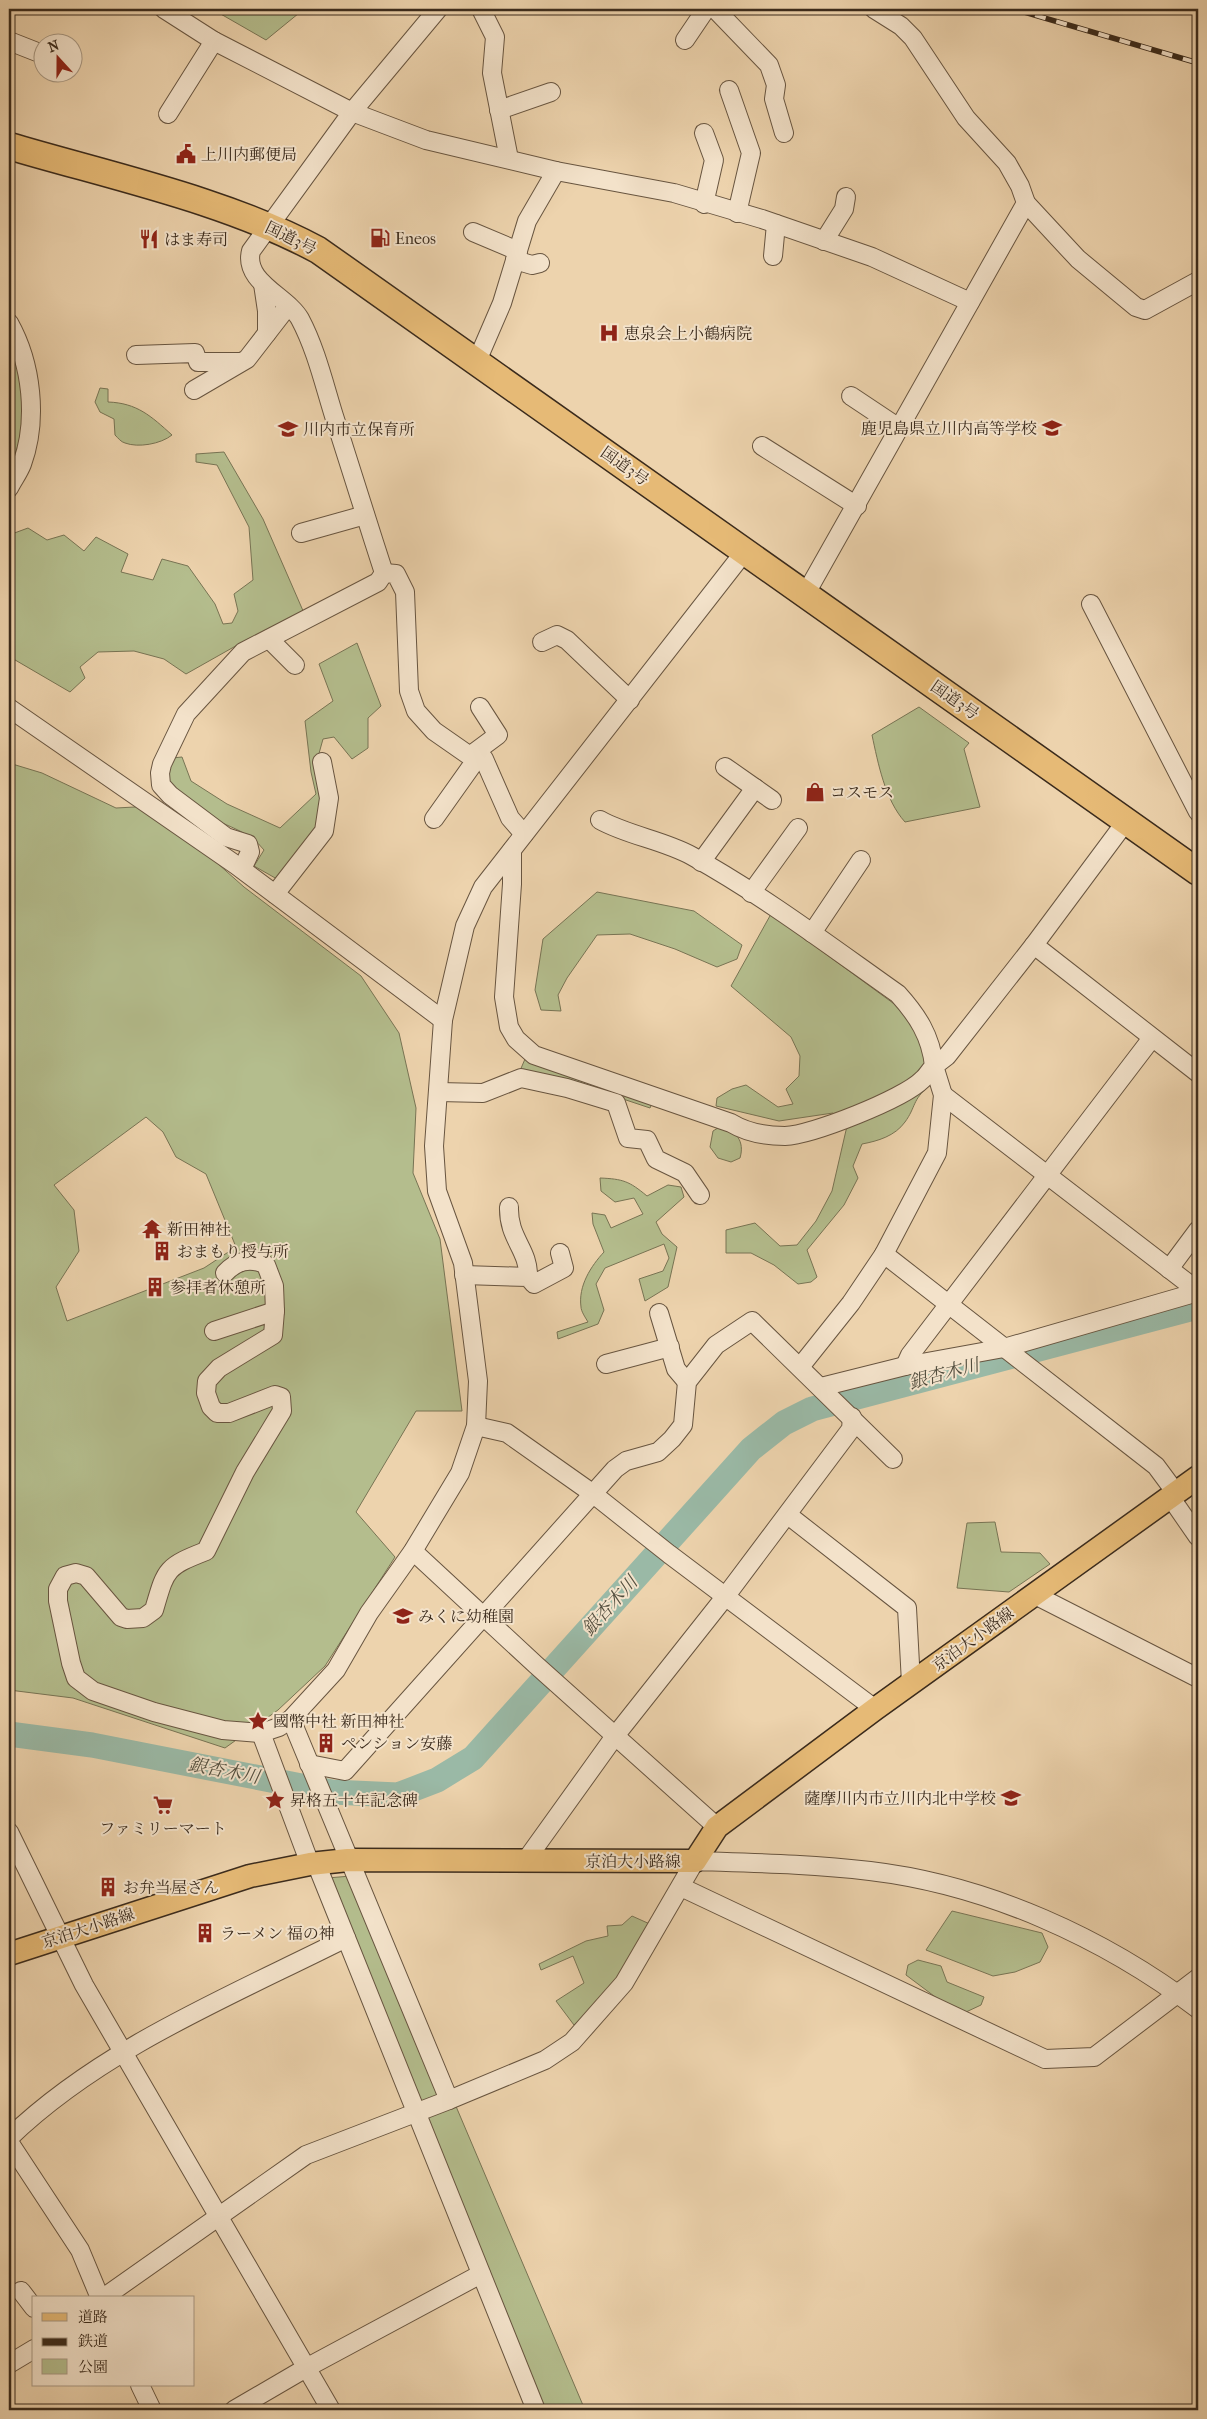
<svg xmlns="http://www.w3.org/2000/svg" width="1207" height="2419" viewBox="0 0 1207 2419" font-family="'IM FELL French Canon','Noto Serif JP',serif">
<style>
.green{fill:#b4bd8d;stroke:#787454;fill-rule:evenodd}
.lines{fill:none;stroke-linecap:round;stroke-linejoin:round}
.stream{stroke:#74806f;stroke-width:4.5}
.river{stroke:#9ab9a6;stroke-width:25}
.minor-casing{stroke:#685540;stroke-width:20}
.major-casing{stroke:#3b2b1c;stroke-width:25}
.highway-casing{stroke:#3b2b1c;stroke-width:29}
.minor{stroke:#f3e2ca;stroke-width:18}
.major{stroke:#e6ba76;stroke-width:22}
.highway{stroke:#e6ba76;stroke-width:26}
.rail-casing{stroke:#3b2b1c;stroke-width:5.5}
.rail{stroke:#f3e2ca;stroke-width:4;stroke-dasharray:11;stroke-linecap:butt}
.labels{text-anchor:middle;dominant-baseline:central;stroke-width:4;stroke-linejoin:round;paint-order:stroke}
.poi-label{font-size:16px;fill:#3b2b1c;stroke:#f3e2ca;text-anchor:start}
.street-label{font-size:16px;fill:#3b2b1c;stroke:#f3e2ca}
.water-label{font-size:18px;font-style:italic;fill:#534e3e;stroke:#f3e2ca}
</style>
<rect width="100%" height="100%" fill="#edd3ad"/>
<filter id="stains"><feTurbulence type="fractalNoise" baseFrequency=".004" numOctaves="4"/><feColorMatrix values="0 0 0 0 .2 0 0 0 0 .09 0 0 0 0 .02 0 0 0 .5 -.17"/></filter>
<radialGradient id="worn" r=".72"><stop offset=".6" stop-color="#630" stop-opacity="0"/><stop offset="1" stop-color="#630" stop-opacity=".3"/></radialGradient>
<g class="green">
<path d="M212 9H304L266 40Z"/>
<path d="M9 338 22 378V433L9 473Z"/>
<path d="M100 388 108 389V402C137 403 151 416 172 435 161 444 138 448 125 443 121 442 118 438 115 435L114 419 100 412 95 402Z"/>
<path d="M224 452 263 519 304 613 248 639 186 674 164 659 134 651 98 652 80 667 85 678 70 692 10 657 9 659V535L28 528 47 540 64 535 84 551 96 537 128 554 121 572 153 580 162 559 188 566 215 604 223 624 232 623 238 611 234 594 253 580 249 527 217 465 196 462V454Z"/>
<path d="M357 643 381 706 368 718V748L352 759 334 737 323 739 318 757 323 795 319 829 277 879 254 866 264 850C250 832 231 828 212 818 197 810 184 798 171 788L168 774 172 758 182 757 191 781 227 804 280 828 316 794 311 772 305 721 333 701 319 664Z"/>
<path d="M919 707 969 743 964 749 980 807 905 822C885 800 878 763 872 735Z"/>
<path d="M9 763 42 773 116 808 153 806 244 887 361 976 399 1033 416 1108 413 1173 440 1239 462 1411H416L356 1512 395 1557 325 1666 278 1710 225 1748 73 1698 9 1690ZM146 1117 163 1132 176 1157 206 1174 236 1247 204 1268 67 1321 56 1287 79 1251 74 1210 54 1185Z"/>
<path d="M597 892 694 911 742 945 737 959 717 967 675 949 630 934 597 935 567 978 558 995 561 1011 541 1010 535 990 543 939Z"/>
<path d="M771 914 908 1014 928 1054 929 1086C912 1100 916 1107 905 1122 895 1136 878 1141 862 1144L853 1166 858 1178 844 1205 807 1250 817 1277 811 1282 798 1284 774 1265 751 1253H726V1230L755 1223 780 1246 797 1245 816 1221 832 1191 847 1126 833 1113 779 1121 716 1106 717 1098 732 1089 746 1085 778 1107 793 1104 786 1089 799 1076 800 1056 791 1037 731 986Z"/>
<path d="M525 1059 652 1103 650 1108 599 1091 519 1073Z"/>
<path d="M721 1126C736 1131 745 1141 740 1158L731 1162 718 1158 710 1147 713 1131Z"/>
<path d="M600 1178C623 1179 629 1181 647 1196L668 1185 681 1187 684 1197 656 1222 662 1234 677 1247 668 1287 645 1301 639 1279 663 1271 669 1258 664 1244 605 1268 596 1284 604 1310 598 1324 558 1339 557 1332 588 1322C585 1317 581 1311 581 1307 578 1286 591 1266 604 1252L593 1224 592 1213 605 1215 611 1228 643 1214 634 1198 615 1202 601 1191Z"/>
<path d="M995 1522 1001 1552 1040 1553 1050 1564 1009 1592 957 1588 967 1523Z"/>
<path d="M351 1876 440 2096 423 2103 418 2101 327 1878Z"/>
<path d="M952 1911 1042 1933 1048 1947 1040 1962 1015 1972 993 1976 926 1950Z"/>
<path d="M632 1916 652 1925 601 2002 574 2025 556 2001 584 1983 573 1956 541 1970 539 1964 586 1941 608 1936 607 1926 622 1925Z"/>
<path d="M918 1960 941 1966 947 1982 984 1997 981 2005 966 2012 938 1999 906 1975 908 1965Z"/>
<path d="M455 2104 585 2410H540L426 2115Z"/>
</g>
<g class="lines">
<path class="stream" d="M9 1733H11"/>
<path class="river" d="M9 1734 92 1745 332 1792 398 1795 437 1780 473 1758 751 1449 784 1423 812 1409 1198 1307"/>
<defs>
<g id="minor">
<path d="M164 9 214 41 352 112 426 140 556 171 527 221 502 303 477 361"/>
<path d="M481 9 495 37 492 73 509 159"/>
<path d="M715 9 769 65 776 85 774 99 784 133"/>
<path d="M874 9 901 26 913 38 966 118 1007 163 1020 186 1026 203 1078 259 1136 307 1145 310 1198 281"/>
<path d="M685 40 706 9"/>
<path d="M9 41 37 52"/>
<path d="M729 90 751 153 737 213"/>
<path d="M499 110 551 92"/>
<path d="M168 114 214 41"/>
<path d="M704 133 714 160 704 204"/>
<path d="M556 171 674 193 762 219 872 257 970 302"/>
<path d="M473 232 518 251"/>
<path d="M824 241 844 209 846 197"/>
<path d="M773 256 776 224"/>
<path d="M515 260 532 265 540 263"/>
<path d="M263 284 267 311V333"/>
<path d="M9 323C32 364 38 420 22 464 19 472 13 480 9 488"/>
<path d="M136 355 195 353 198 362H240"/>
<path d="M194 390 247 359 288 306"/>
<path d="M851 396 899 428"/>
<path d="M762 446 857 506"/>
<path d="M301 533 365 515"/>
<path d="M384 573 396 574 405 592 409 691 416 711 434 731 467 754 484 759 510 818 524 834"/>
<path d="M805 595 1026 203"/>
<path d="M1091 604 1198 812"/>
<path d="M269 639 295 665"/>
<path d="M542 642 557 635 567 640 630 700"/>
<path d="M9 708 236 865 443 1020"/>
<path d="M471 755 498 735 480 707"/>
<path d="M725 767 755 788"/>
<path d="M434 819 478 757"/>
<path d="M512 850V884L504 997 509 1027 516 1039 534 1055 731 1123C746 1132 767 1136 785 1136 812 1135 903 1099 922 1080 927 1076 930 1070 934 1066 931 1036 917 1015 898 994 830 946 764 896 692 856 663 840 629 836 600 820"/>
<path d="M701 862 755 788 772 800"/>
<path d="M242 869 250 852 248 844 226 837 170 795 161 785 160 773 162 764 186 714 243 652 378 582 384 573C367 521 351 469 334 416 324 384 316 349 300 319 287 296 243 282 251 251L352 112 438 9"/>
<path d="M751 893 798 828"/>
<path d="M275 894 324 831 329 798 322 762"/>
<path d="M812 933 861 860"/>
<path d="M1034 945 1198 1073"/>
<path d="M439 1092 483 1093 521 1078 567 1088 616 1103 628 1138 647 1140 656 1159 685 1173 700 1195"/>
<path d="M943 1095 1198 1291"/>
<path d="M509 1207C508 1239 529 1249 528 1277"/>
<path d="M884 1254 1156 1466 1176 1493"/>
<path d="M1169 1269 1198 1230"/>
<path d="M225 1273C236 1261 251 1257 266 1265L274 1286 275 1311"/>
<path d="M464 1275 528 1277 534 1284 564 1268 560 1253"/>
<path d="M659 1313 676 1369 687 1382"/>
<path d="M214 1331 275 1311 273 1335 219 1368 207 1381 206 1393 211 1407 217 1413H229L275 1395 281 1397 282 1411 245 1472 206 1551C165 1567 166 1569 154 1610L143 1618 127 1619 121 1617 86 1576 76 1573 65 1576 58 1589V1601L71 1663 76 1678 93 1691 154 1712 223 1730 261 1733 279 1727 291 1719 336 1670 369 1613 413 1551 460 1473 476 1426 478 1381 463 1263 437 1191 434 1146 443 1020 465 926 483 887 745 551"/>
<path d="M606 1364 670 1347"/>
<path d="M905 1366 910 1355 1152 1038"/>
<path d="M800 1367 851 1303 884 1254 937 1153 943 1095 934 1066 947 1056 1034 945 1127 820"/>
<path d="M821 1387 905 1366 1004 1348 1198 1292"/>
<path d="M476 1426 507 1433 592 1493 669 1554 875 1709"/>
<path d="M1171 1498 1198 1537"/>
<path d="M788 1515 907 1608 911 1683"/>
<path d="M413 1551 536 1665 717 1827"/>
<path d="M1035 1595 1198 1678"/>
<path d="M291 1719 449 2100"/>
<path d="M261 1733 310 1864"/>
<path d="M309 1764 345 1771 615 1469 626 1461 658 1452 672 1439 683 1425 687 1382 716 1345 752 1321 893 1459"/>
<path d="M9 1832 84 1985 331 2410"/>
<path d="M526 1860 615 1736 725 1597 851 1429 852 1417"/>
<path d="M316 1863 536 2410"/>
<path d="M681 1887 1045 2059 1094 2057 1198 1978"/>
<path d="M9 2138C102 2048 231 1996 346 1938"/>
<path d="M9 2142 80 2250 100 2298"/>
<path d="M21 2291 34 2308"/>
<path d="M103 2298 306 2155 449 2100 545 2060 572 2042 624 1983 695 1861C753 1863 812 1864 870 1871 988 1885 1104 1938 1198 2009"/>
<path d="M9 2364 34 2349"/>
<path d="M140 2385 152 2410"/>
<path d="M234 2410 306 2368 481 2274"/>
</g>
<path id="major" d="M9 1954 250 1876 310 1864 348 1860 695 1861 717 1827 875 1709 1198 1477"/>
<path id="highway" d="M9 146C110 176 225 200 318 250L1198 872"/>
</defs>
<use href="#minor" class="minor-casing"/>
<use href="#major" class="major-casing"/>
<use href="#highway" class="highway-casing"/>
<use href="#minor" class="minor"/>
<use href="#major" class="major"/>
<use href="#highway" class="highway"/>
<defs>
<path id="rail" d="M1014 9 1198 63"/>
</defs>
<use href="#rail" class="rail-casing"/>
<use href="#rail" class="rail"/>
</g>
<defs>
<symbol id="civic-bare" viewBox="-9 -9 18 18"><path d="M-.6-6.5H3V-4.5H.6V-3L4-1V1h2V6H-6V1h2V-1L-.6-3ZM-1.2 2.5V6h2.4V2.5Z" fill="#8f2418" stroke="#f3e2ca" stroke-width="2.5" paint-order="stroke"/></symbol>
<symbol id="fuel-bare" viewBox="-9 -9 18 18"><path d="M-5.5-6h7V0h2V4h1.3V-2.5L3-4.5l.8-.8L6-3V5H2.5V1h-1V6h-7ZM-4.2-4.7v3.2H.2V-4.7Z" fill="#8f2418" stroke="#f3e2ca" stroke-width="2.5" paint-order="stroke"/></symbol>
<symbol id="restaurant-bare" viewBox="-9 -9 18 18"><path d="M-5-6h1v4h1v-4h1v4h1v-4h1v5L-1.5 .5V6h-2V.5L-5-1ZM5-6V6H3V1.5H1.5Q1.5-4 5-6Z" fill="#8f2418" stroke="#f3e2ca" stroke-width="2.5" paint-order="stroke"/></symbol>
<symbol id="hospital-bare" viewBox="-9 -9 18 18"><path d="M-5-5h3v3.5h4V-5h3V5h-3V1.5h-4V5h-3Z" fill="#8f2418" stroke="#f3e2ca" stroke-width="2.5" paint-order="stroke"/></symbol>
<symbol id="school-bare" viewBox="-9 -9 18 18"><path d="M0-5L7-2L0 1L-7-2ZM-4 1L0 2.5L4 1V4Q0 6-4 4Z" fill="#8f2418" stroke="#f3e2ca" stroke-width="2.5" paint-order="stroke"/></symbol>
<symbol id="shop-bare" viewBox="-9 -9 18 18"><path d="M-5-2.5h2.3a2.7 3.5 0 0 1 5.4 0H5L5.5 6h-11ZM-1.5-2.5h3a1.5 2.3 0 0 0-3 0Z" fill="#8f2418" stroke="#f3e2ca" stroke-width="2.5" paint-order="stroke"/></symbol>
<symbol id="temple-bare" viewBox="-9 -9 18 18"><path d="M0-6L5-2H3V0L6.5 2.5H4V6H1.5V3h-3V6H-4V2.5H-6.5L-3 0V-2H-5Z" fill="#8f2418" stroke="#f3e2ca" stroke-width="2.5" paint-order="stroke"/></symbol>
<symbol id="building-bare" viewBox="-9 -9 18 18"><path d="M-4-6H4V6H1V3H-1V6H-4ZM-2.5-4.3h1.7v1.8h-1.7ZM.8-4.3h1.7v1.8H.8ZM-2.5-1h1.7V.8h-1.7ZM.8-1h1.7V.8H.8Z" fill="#8f2418" stroke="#f3e2ca" stroke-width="2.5" paint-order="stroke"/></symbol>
<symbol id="sight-bare" viewBox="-9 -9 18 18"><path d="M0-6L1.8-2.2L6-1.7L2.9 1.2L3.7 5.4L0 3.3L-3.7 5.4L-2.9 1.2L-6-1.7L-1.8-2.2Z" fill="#8f2418" stroke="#f3e2ca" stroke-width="2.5" paint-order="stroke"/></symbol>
<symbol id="supermarket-bare" viewBox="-9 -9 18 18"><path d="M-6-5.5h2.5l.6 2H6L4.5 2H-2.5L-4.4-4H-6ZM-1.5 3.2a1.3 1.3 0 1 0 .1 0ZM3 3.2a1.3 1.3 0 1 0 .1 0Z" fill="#8f2418" stroke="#f3e2ca" stroke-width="2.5" paint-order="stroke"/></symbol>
</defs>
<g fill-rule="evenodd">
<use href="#civic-bare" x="172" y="140" width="28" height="28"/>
<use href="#fuel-bare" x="366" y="224" width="28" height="28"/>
<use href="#restaurant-bare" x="135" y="225" width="28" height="28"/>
<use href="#hospital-bare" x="595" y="319" width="28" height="28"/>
<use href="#school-bare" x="1038" y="414" width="28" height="28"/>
<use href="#school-bare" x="274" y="415" width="28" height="28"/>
<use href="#shop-bare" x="801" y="778" width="28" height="28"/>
<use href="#temple-bare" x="138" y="1215" width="28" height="28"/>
<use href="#building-bare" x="148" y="1237" width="28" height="28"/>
<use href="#building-bare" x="141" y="1273" width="28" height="28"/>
<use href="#school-bare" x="389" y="1602" width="28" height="28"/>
<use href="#sight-bare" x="244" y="1707" width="28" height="28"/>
<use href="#building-bare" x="312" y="1729" width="28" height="28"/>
<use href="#school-bare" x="997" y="1784" width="28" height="28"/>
<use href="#sight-bare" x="261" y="1786" width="28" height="28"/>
<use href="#supermarket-bare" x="149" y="1791" width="28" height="28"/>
<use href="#building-bare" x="94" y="1873" width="28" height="28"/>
<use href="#building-bare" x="191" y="1919" width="28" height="28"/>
</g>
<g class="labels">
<g class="poi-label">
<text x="201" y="154">上川内郵便局</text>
<text x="395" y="238">Eneos</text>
<text x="164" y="239">はま寿司</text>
<text x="624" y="333">恵泉会上小鶴病院</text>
<text x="1037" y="428" text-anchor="end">鹿児島県立川内高等学校</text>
<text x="303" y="429">川内市立保育所</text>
<text x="830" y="792">コスモス</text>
<text x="167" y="1229">新田神社</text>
<text x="177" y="1251">おまもり授与所</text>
<text x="170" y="1287">参拝者休憩所</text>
<text x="418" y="1616">みくに幼稚園</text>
<text x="273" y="1721">國幣中社 新田神社</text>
<text x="341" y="1743">ペンション安藤</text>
<text x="996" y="1798" text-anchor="end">薩摩川内市立川内北中学校</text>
<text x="290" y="1800">昇格五十年記念碑</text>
<text x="163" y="1828" text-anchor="middle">ファミリーマート</text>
<text x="123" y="1887">お弁当屋さん</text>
<text x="220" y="1933">ラーメン 福の神</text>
</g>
<g class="street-label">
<text transform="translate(291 238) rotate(26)">国道3号</text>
<text transform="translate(625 466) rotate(35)">国道3号</text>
<text transform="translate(955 700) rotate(35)">国道3号</text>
<text transform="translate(973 1639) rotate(-36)">京泊大小路線</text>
<text x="633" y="1861">京泊大小路線</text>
<text transform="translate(88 1928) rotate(-18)">京泊大小路線</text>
</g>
<g class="water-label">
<text transform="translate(944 1374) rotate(-15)">銀杏木川</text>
<text transform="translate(610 1606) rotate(-48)">銀杏木川</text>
<text transform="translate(224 1771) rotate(11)">銀杏木川</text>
</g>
</g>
<rect width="1207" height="2419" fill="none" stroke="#edd3ad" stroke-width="30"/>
<rect x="10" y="10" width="1187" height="2399" fill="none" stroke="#3b2b1c" stroke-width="2.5"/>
<rect x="15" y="15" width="1177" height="2389" fill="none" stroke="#3b2b1c"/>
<rect x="32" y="2296" width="162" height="90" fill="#f3e2ca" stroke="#a99984"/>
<rect x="42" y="2313" width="25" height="8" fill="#e6ba76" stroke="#a99984"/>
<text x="78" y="2322" font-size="15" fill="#3b2b1c">道路</text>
<rect x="42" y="2338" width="25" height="8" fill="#3b2b1c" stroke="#a99984"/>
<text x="78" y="2346" font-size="15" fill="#3b2b1c">鉄道</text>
<rect x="42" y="2359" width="25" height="15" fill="#b4bd8d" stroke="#a99984"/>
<text x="78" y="2372" font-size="15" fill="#3b2b1c">公園</text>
<g transform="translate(58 58) rotate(339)"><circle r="24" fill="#f3e2ca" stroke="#a99984"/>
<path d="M0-4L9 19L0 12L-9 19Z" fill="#8f2418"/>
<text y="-8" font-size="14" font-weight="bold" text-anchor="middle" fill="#3b2b1c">N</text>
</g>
<rect width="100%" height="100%" filter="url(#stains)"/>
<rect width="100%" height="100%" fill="url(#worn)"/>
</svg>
